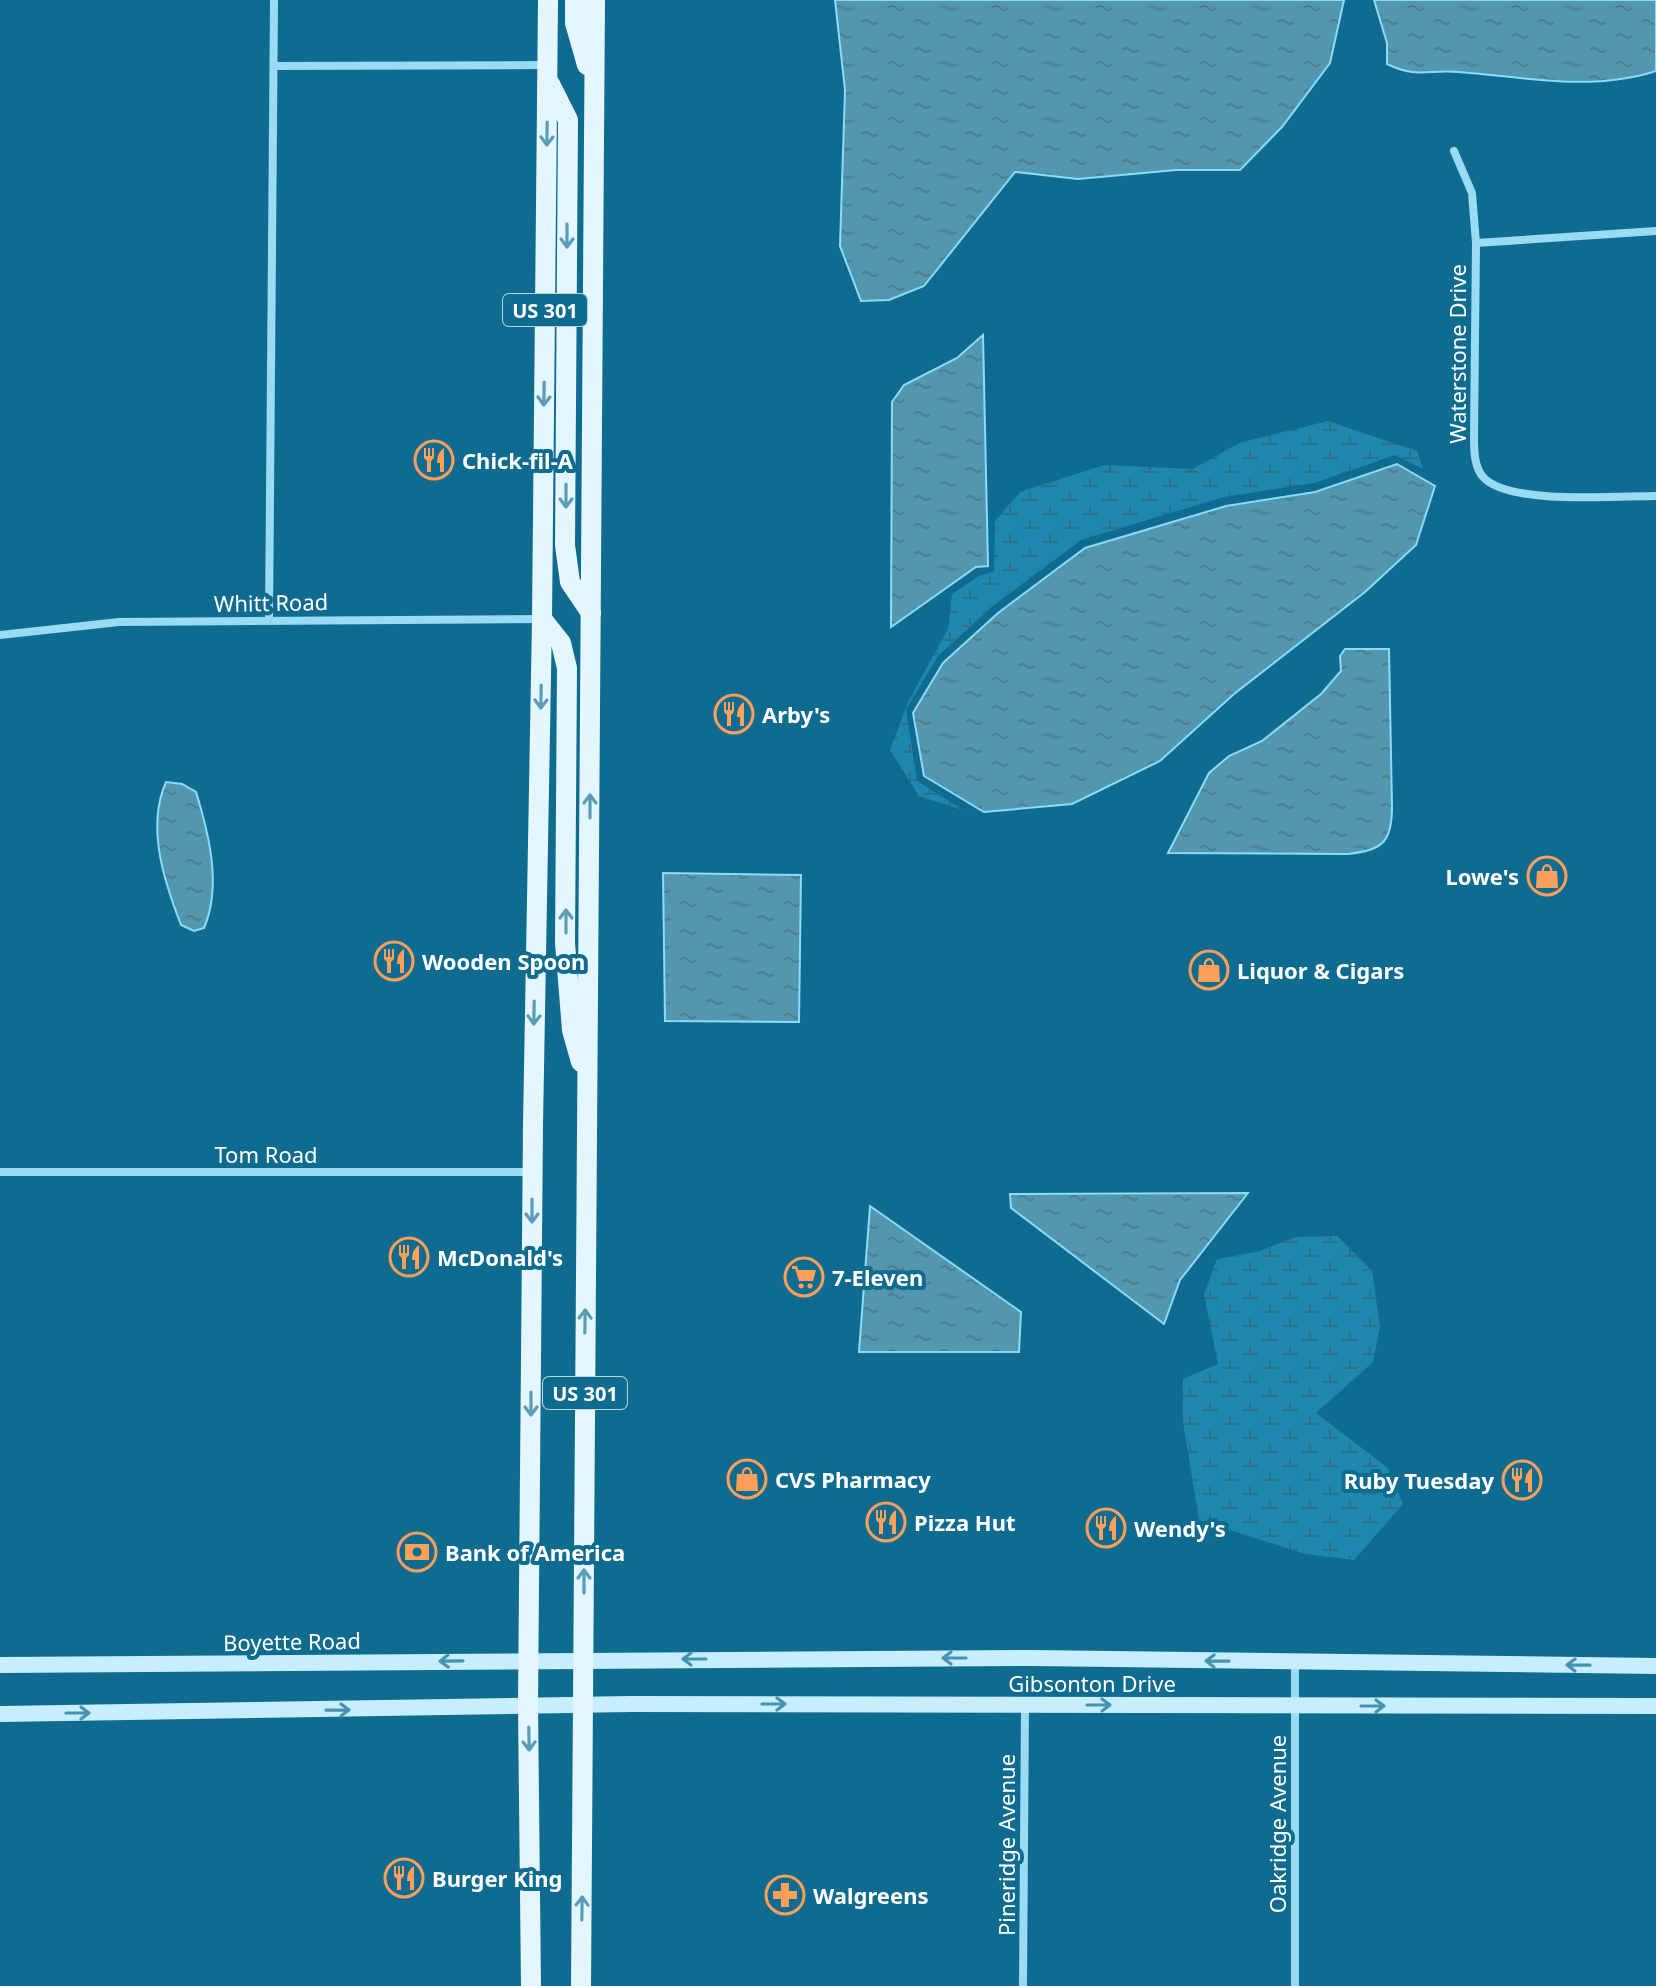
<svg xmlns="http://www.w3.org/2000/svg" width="1656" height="1986" viewBox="0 0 1656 1986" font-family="'Noto Sans',sans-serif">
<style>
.wetland{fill:url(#wetland-marsh)}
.water{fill:url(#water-ripples);stroke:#89dcf7;stroke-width:2}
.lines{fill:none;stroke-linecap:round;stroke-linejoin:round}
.street{stroke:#98dbf3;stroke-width:8}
.secondary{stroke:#c7eefd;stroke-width:16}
.primary{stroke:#e4f6ff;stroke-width:20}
.oneway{stroke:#5a9cb7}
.oneway2{stroke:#4693b1}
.labels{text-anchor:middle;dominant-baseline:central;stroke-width:8;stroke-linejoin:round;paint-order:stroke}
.shield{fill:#0f6c90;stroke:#b7d3de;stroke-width:2}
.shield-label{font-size:20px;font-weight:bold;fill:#fff}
.street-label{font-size:22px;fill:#fff;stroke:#0f6c90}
.poi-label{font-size:22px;font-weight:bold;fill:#fff;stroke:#0f6c90;text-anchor:start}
</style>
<defs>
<pattern id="wetland-marsh" width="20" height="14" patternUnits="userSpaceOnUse" patternTransform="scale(2)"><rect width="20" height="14" fill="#1d87ad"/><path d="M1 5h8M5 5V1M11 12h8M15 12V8" fill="none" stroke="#306f86"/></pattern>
<pattern id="water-ripples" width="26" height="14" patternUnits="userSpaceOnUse" patternTransform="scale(2)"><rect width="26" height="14" fill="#5397af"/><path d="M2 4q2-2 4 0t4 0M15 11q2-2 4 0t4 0" fill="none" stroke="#517d8c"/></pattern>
</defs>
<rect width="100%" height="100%" fill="#0f6c90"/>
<g class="wetland">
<path d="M1328 421 1417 451 1423 469 1395 455 1314 483 1224 497 1081 540 994 605 938 656 906 709 917 781 963 810 919 796 890 750 908 702 948 629 952 594 979 576 994 571 995 521 1020 492 1104 465 1193 469 1239 443Z"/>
<path d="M1337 1236 1372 1271 1380 1327 1373 1362 1316 1413 1388 1468 1403 1504 1354 1560 1305 1554 1199 1520 1183 1422V1379L1218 1364 1204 1294 1217 1259 1260 1251 1295 1237Z"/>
</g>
<g class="water">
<path d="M835 0H1344L1330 63 1282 127 1240 170H1176L1078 179 1015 172 924 286 889 300 861 301 840 246 845 90Z"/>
<path d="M1374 0H1656V71C1593 92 1524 77 1459 72 1428 69 1418 79 1387 64V43Z"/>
<path d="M983 335 988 566 976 567 891 627 892 402 904 385 957 358Z"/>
<path d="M1397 464 1435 486 1416 545 1365 592 1234 694 1160 761 1072 804 984 812 924 776 913 713 943 663 998 613 1085 548 1226 506 1315 492Z"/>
<path d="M1345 649H1389L1392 807C1392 843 1382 850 1348 854L1168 853 1209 773 1229 756 1262 741 1321 694 1341 671 1340 656Z"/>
<path d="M166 782 182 784 196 792C209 834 222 886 204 928L194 931 181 925C164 881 146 827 166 782Z"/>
<path d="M663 873 801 875 799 1022 665 1021Z"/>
<path d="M1248 1193 1180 1280 1164 1324 1011 1208 1010 1194Z"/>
<path d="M870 1206 1021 1312 1019 1352H859Z"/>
</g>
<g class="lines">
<g class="street">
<path d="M274 66 545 65"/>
<path d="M1454 151 1472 193 1476 243 1474 437C1474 450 1474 468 1484 478 1511 505 1616 496 1656 496"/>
<path d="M1476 243 1656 231"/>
<path d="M269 620 274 0"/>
<path d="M0 635 119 622 542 619"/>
<path d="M0 1172H531"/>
<path d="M1023 1986 1025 1704"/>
<path d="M1295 1986V1662"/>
</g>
<g class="secondary">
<path d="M0 1665 1032 1658 1656 1666"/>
<path d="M0 1714 631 1704 1656 1706"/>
</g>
<g class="primary">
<path d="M575 0V23L587 65"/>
<path d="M550 84 568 120 565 545 570 582 591 613"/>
<path d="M542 619 561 643 567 668 565 943 572 1030 581 1062"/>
<path d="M531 1986 528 1706 533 1125 542 619 548 0"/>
<path d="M581 1986 595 0"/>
</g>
</g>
<defs><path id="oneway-shaft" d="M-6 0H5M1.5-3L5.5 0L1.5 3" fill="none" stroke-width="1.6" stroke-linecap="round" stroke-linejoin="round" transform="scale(2)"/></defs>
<g class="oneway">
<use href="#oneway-shaft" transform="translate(547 134) rotate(91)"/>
<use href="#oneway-shaft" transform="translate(567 236) rotate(90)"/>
<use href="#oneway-shaft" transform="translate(544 394) rotate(91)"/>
<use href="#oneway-shaft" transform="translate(566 496) rotate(90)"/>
<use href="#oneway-shaft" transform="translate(541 697) rotate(91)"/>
<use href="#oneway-shaft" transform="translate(590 806) rotate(-90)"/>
<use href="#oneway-shaft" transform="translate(566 921) rotate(-90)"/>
<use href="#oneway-shaft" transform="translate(534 1013) rotate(91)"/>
<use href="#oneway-shaft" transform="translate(532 1211) rotate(90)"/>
<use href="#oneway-shaft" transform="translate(585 1321) rotate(-89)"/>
<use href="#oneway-shaft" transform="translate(531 1404) rotate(90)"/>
<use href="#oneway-shaft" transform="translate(584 1581) rotate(-90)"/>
<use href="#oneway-shaft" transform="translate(529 1739) rotate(89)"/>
<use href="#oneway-shaft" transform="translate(582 1908) rotate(-89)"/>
</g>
<g class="oneway2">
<use href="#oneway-shaft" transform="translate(954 1658) rotate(180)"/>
<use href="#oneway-shaft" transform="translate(694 1659) rotate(180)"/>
<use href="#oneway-shaft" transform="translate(451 1661) rotate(179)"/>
<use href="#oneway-shaft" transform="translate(1217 1661) rotate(-179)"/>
<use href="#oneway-shaft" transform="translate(1578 1665) rotate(-179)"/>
<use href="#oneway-shaft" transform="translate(774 1704)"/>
<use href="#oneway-shaft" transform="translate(1099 1705)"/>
<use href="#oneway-shaft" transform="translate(1373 1706)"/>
<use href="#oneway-shaft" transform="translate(338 1710) rotate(-1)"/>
<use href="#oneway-shaft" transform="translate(78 1713)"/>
</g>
<defs>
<symbol id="restaurant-ring" viewBox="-11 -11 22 22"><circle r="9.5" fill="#0f6c90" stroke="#ffa05a" stroke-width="1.5"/><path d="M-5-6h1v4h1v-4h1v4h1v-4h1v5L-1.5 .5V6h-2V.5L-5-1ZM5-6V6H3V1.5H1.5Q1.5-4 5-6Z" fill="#ffa05a"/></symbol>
<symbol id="shop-ring" viewBox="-11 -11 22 22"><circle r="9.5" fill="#0f6c90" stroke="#ffa05a" stroke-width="1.5"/><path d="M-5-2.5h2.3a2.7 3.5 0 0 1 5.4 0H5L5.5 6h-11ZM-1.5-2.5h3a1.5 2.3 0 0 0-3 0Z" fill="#ffa05a"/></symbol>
<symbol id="supermarket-ring" viewBox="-11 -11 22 22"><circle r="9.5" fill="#0f6c90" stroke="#ffa05a" stroke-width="1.5"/><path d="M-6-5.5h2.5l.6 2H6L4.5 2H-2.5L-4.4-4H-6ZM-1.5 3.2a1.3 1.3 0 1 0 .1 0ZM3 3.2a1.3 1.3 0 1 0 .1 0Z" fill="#ffa05a"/></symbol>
<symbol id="bank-ring" viewBox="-11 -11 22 22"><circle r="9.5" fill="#0f6c90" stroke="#ffa05a" stroke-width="1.5"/><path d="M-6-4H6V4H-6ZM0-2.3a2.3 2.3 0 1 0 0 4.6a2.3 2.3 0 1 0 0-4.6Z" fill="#ffa05a"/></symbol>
<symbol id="pharmacy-ring" viewBox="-11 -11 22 22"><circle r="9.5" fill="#0f6c90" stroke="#ffa05a" stroke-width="1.5"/><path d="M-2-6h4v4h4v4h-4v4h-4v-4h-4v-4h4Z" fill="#ffa05a"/></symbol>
</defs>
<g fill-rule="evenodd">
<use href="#restaurant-ring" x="412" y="438" width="44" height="44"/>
<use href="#restaurant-ring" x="712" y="692" width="44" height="44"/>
<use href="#shop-ring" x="1525" y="854" width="44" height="44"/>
<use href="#restaurant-ring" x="372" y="939" width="44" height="44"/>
<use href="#shop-ring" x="1187" y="948" width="44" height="44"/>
<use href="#restaurant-ring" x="387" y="1235" width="44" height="44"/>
<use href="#supermarket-ring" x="782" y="1255" width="44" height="44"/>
<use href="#shop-ring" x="725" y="1457" width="44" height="44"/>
<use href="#restaurant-ring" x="1500" y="1458" width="44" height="44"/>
<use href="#restaurant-ring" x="864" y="1500" width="44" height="44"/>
<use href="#restaurant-ring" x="1084" y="1506" width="44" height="44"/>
<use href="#bank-ring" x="395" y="1530" width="44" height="44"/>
<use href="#restaurant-ring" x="382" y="1856" width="44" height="44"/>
<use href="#pharmacy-ring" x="763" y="1873" width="44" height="44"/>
</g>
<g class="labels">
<g class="shield">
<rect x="503" y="294" width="84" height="32" rx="6"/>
<rect x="543" y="1377" width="84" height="32" rx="6"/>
</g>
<g class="shield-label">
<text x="545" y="310">US 301</text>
<text x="585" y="1393">US 301</text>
</g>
<g class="street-label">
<text transform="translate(1457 354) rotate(-90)">Waterstone Drive</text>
<text transform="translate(271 602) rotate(-1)">Whitt Road</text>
<text x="266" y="1154">Tom Road</text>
<text transform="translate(292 1641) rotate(-1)">Boyette Road</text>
<text x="1092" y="1683">Gibsonton Drive</text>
<text transform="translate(1277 1824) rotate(-90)">Oakridge Avenue</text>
<text transform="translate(1006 1845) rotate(-90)">Pineridge Avenue</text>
</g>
<g class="poi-label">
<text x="462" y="460">Chick-fil-A</text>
<text x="762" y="714">Arby's</text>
<text x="1519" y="876" text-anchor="end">Lowe's</text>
<text x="422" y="961">Wooden Spoon</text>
<text x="1237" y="970">Liquor &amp; Cigars</text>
<text x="437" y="1257">McDonald's</text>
<text x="832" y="1277">7-Eleven</text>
<text x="775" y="1479">CVS Pharmacy</text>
<text x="1494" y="1480" text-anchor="end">Ruby Tuesday</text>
<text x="914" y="1522">Pizza Hut</text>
<text x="1134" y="1528">Wendy's</text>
<text x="445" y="1552">Bank of America</text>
<text x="432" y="1878">Burger King</text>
<text x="813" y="1895">Walgreens</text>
</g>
</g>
</svg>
